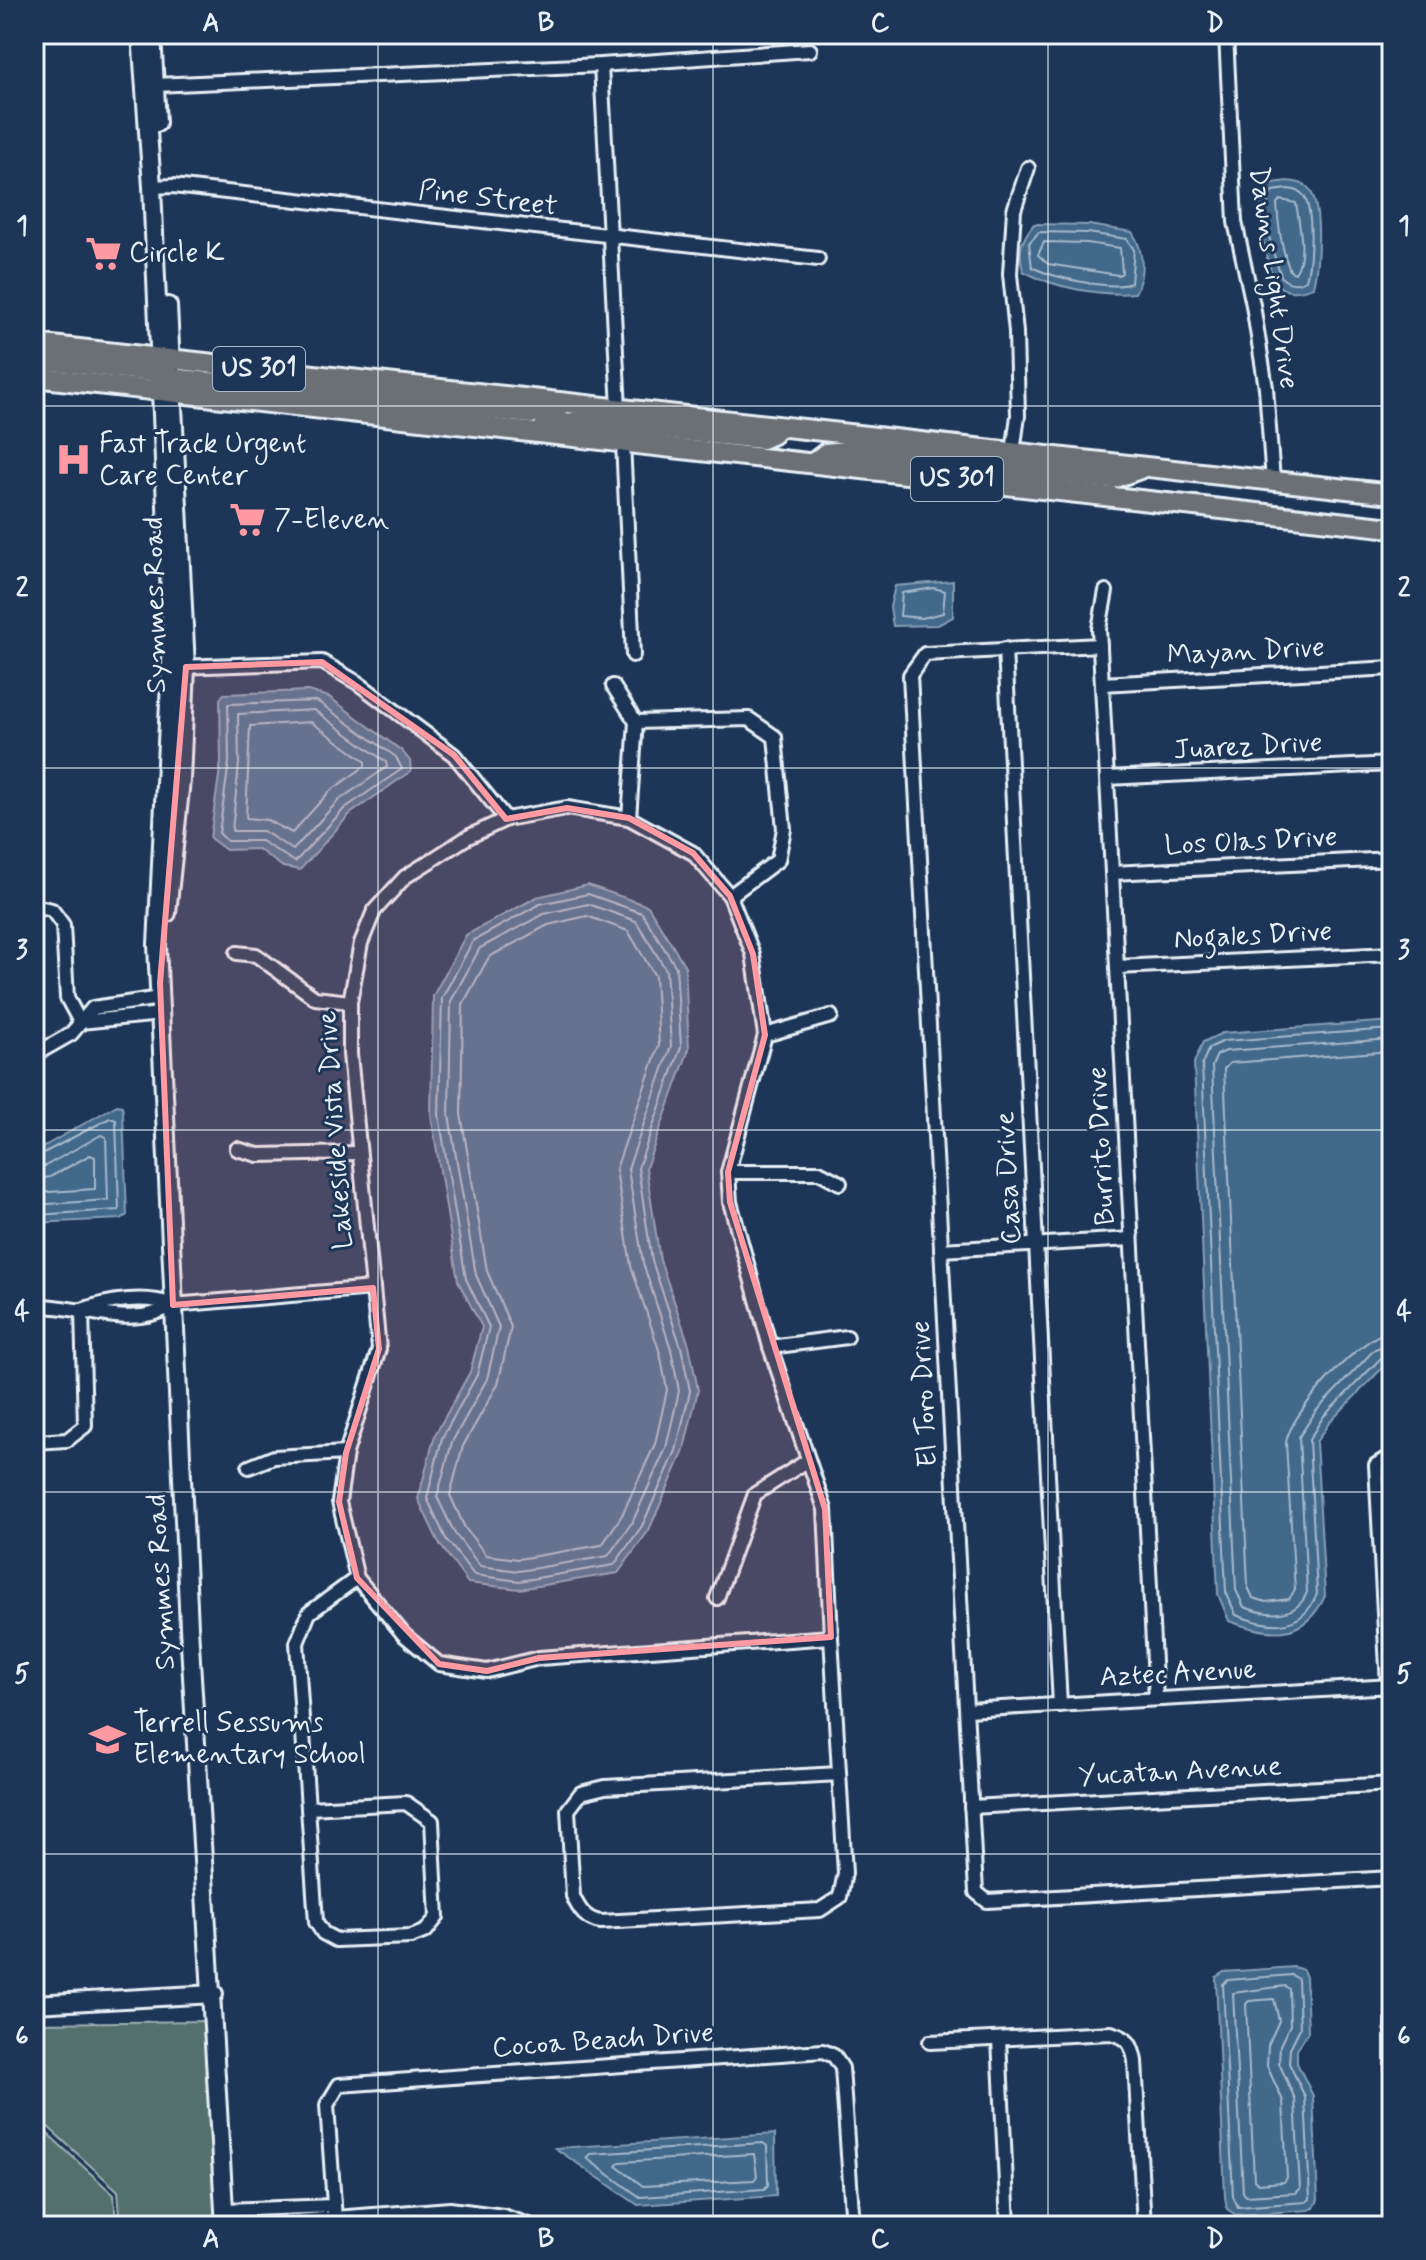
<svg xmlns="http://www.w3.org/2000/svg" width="1426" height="2260" viewBox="0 0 1426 2260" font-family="Mynerve,sans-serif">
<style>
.green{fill:#536f6d;stroke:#9eb0b2;stroke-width:2}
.water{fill:#43688a;stroke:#859fb6;stroke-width:2}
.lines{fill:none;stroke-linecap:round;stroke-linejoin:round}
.shore{stroke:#a6bacc;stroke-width:2}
.street-casing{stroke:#e8f1f8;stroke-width:18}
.secondary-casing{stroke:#e8f1f8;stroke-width:22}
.primary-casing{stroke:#e8f1f8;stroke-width:24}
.street{stroke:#1d3557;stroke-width:12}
.secondary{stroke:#1d3557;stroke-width:16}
.primary{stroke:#6a7074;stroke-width:18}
.marked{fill:#ff9aa2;fill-opacity:0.2;stroke:#ff9aa2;stroke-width:6;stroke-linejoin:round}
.grid{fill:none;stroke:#e8f1f8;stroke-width:2;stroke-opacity:0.55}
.labels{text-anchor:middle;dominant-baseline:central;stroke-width:6;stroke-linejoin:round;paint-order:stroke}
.shield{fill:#1d3557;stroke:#abb9c8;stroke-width:2}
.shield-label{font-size:26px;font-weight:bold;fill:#e8f1f8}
.street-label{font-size:28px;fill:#e8f1f8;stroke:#1d3557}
.poi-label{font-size:28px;fill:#e8f1f8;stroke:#1d3557;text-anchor:start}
.neatline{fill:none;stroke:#e8f1f8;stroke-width:3}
.grid-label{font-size:26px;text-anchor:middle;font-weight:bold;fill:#e8f1f8}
</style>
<rect width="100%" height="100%" fill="#1d3557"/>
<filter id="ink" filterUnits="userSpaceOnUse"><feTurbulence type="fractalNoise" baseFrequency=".0125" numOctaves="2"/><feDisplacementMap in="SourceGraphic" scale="16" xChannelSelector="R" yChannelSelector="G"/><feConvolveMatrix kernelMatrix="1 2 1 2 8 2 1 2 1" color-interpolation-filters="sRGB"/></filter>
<g filter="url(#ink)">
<g class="green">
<path d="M209 2021 219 2226H121L118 2191 34 2114V2023Z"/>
<path d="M34 2121 114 2195 116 2226H34Z"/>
</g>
<g class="water">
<path d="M1287 181C1293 182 1301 182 1306 186 1324 199 1318 266 1313 287 1304 290 1293 294 1283 289 1267 281 1258 218 1259 200 1260 194 1264 189 1267 184Z"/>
<path d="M1034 224 1089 225 1132 232C1144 250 1145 273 1135 293 1099 296 1055 288 1023 271 1018 250 1021 240 1034 224Z"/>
<path d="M953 581V617L938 625 893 626 890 607 895 586Z"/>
<path d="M308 691 329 697 402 751 410 761 411 771 350 814 300 870 283 867 258 849 226 850 210 838 221 762 220 699 224 694Z"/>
<path d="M588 885 648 906 685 966 689 1049 646 1168 660 1260 689 1345 698 1390 683 1453 649 1530 618 1573 519 1589 468 1583 439 1543 418 1499 435 1435 470 1372 482 1327 458 1281 431 1115 433 996 466 935 537 897Z"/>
<path d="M1392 1021V1358L1329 1423 1316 1442 1325 1596C1304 1641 1270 1636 1229 1621L1218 1594 1194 1063 1203 1042 1222 1033Z"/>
<path d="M117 1105 122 1106 123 1113 127 1215 121 1219 34 1223V1152Z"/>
<path d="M1294 1967 1303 1970 1306 1977 1308 2032 1297 2050V2063L1313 2096 1318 2200 1314 2208 1309 2210 1236 2215 1227 2209 1225 2197 1216 1977 1224 1972Z"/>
<path d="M775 2134 776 2196 638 2205 555 2148Z"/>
</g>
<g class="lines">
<g class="shore">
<path d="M1287 189C1294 190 1300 190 1304 196 1314 212 1311 262 1306 280 1298 285 1289 284 1282 278 1274 257 1257 210 1273 191Z"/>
<path d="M1281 200 1296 203C1299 222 1307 257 1295 273L1290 271C1282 250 1278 226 1277 203Z"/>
<path d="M1039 232 1088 233 1127 239 1134 250 1131 283C1111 291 1051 277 1032 267L1029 243Z"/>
<path d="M1044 242 1087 243 1120 248 1122 273 1118 275 1048 264 1038 255Z"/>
<path d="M934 588 945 591 943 613 922 618 900 616 902 593Z"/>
<path d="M317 701 396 757 402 769 345 808 295 862 261 841H227L219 833 229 762 228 704Z"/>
<path d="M314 710 386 762 387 767 339 800 293 850 263 831H232L239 763 238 714Z"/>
<path d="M311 722 365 761V766L329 792 292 833 267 820 246 818 250 726Z"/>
<path d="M588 894 642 913 676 967 681 1047 638 1168 652 1261 681 1347 690 1391 676 1451 642 1526 614 1565 519 1581 474 1575 446 1539 427 1498 442 1438 477 1375 489 1327 466 1279 439 1115 442 998 473 941 540 904Z"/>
<path d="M588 904 636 921 666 970 671 1046 628 1169 643 1263 671 1349 679 1391 666 1448 633 1521 608 1556 519 1571 480 1566 455 1534 437 1497 452 1442 487 1379 499 1327 476 1275 449 1115 451 1001 480 948 544 914Z"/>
<path d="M587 916 628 931 655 976 659 1045 616 1169 631 1266 660 1353 667 1390 655 1444 622 1515 602 1545 518 1559 486 1555 465 1528 450 1495 463 1446 498 1384 511 1327 487 1271 461 1114 463 1004 489 957 548 925Z"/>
<path d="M1392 1029 1224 1041 1209 1048 1202 1064 1226 1592 1236 1615C1269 1628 1302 1632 1317 1594L1309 1440 1323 1417 1383 1356 1392 1353"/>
<path d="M1392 1039 1226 1051 1217 1055 1212 1066 1236 1590 1244 1607C1268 1616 1297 1619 1307 1592L1299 1437 1316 1411 1375 1349 1392 1343"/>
<path d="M1392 1051 1230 1063 1224 1069 1248 1587 1253 1598 1266 1602 1289 1599 1295 1590 1286 1443C1289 1414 1364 1332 1392 1331"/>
<path d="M34 1158 110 1118 116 1120 119 1210 34 1215"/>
<path d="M34 1168 45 1166 101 1135 106 1137 108 1200 34 1205"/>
<path d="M34 1180 50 1177 90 1155 95 1157V1189L34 1193"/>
<path d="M1292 1975 1298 1979 1300 2028 1290 2048 1289 2063 1305 2097 1310 2199 1306 2202 1238 2207 1233 2196 1223 1984 1228 1980Z"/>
<path d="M1285 1986 1289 1989 1290 2025 1280 2045 1279 2063 1295 2099 1300 2189 1296 2193 1246 2196 1243 2192 1233 1993Z"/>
<path d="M1274 1999 1279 2021 1268 2045 1267 2066 1283 2101 1287 2178 1284 2182 1258 2184 1254 2180 1246 2004 1249 2001Z"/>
<path d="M763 2143 767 2146 768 2185 764 2189 640 2197 586 2158 590 2154Z"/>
<path d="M754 2154 757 2176 754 2180 643 2186 616 2166 620 2162Z"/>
</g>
<defs>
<g id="street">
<path d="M1226 34 1235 222 1253 305 1266 388 1273 481"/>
<path d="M601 65 619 409"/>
<path d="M155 85 601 65 810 50"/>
<path d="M152 187 173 186 818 259"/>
<path d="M623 442 633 655"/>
<path d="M1013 452 1018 416 1016 332 1010 274 1014 210 1028 168"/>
<path d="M1106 591 1099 629 1156 1699"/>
<path d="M1100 645 925 654 910 675 976 1892 987 1901 1392 1878"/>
<path d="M1005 649 1060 1705"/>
<path d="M178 667 322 662 358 683 454 755 506 819"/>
<path d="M1102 684 1392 668"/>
<path d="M613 686 636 722 629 818"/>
<path d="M636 722 749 719 775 737 784 829 778 860 730 896"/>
<path d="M1107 778 1392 764"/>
<path d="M567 808 629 818 693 853 730 896 753 954 765 1035 728 1172 730 1202 770 1347 825 1509 831 1637 539 1658 487 1671 439 1664 404 1635 357 1578 339 1502 346 1453 379 1349 350 1054V1002L361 943 374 911 405 877 468 837 506 819Z"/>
<path d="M1112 873 1392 859"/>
<path d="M34 906 52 910 63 925 67 998 80 1022"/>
<path d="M237 953 256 955 315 998 350 1002"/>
<path d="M1117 967 1392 954"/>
<path d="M80 1022 161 1014"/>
<path d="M765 1035 831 1016"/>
<path d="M34 1055 71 1034 93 1008 160 998"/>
<path d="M237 1149 258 1155 358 1153"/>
<path d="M728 1172H819L840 1183"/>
<path d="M941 1250 1131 1239"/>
<path d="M34 1306C81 1304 130 1332 173 1305"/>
<path d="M82 1310C110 1300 146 1295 173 1305L373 1288"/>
<path d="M770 1347 847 1337"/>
<path d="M34 1442 67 1440 85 1426 82 1310"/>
<path d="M249 1467 274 1457 346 1453"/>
<path d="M717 1598 755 1494 807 1461"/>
<path d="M831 1637 845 1873 840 1897 820 1910 601 1922C586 1920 579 1910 573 1896L568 1810 581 1793 605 1787 839 1774"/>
<path d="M1388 1686 1376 1465 1392 1455"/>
<path d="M967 1710 1392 1686"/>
<path d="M406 1803 432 1821 437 1917 426 1931 411 1937 336 1940 323 1933 316 1922 308 1808Z"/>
<path d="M971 1807 1392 1784"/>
<path d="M308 1808 297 1643 309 1613 357 1578"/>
<path d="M1392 2021V2073"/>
<path d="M999 2039 1008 2226"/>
<path d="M930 2042 1111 2033C1128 2038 1132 2044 1135 2061L1144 2226"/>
<path d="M225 2210 334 2206"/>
<path d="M335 2219 327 2105 339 2085 823 2051 834 2056 842 2068 853 2226"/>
<path d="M231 2226 450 2209 503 2216 532 2226"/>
</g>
<g id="secondary">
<path d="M141 34 152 187 172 642 157 945 189 1627 225 2226"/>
<path d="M152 34 157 123"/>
<path d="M167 913 181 780 186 667 168 306"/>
<path d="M34 2004 214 1994"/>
</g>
<g id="primary">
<path d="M34 344 1392 494"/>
<path d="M34 359 170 374"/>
<path d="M34 377 1392 528"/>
<path d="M160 377 531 414 558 408"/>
<path d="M544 427 580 421 762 439 773 434 776 426"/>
<path d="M813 463 826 453 845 451 1112 479 1140 469"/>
</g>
</defs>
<use href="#street" class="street-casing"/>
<use href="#secondary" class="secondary-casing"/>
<use href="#primary" class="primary-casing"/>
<use href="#street" class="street"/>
<use href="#secondary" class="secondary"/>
<use href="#primary" class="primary"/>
</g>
</g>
<path class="marked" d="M322 662 454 755 506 819 567 808 629 818 693 853 730 896 753 954 765 1035 728 1172 730 1202 825 1509 831 1637 539 1658 487 1671 439 1664 357 1578 339 1502 346 1453 379 1349 373 1288 173 1305 160 983 186 667Z"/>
<path class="grid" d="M378 34V2226M713 34V2226M1048 34V2226M34 406H1392M34 768H1392M34 1130H1392M34 1492H1392M34 1854H1392"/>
<defs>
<symbol id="supermarket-bare" viewBox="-9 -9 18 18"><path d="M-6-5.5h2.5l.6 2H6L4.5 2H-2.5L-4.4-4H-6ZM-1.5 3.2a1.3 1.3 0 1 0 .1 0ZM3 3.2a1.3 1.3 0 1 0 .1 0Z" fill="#ff9aa2" stroke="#1d3557" stroke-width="2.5" paint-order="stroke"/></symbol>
<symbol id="hospital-bare" viewBox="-9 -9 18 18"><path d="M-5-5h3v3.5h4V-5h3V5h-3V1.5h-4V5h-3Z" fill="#ff9aa2" stroke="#1d3557" stroke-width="2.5" paint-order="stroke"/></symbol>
<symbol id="school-bare" viewBox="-9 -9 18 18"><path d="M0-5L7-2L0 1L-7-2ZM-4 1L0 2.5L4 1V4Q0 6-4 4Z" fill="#ff9aa2" stroke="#1d3557" stroke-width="2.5" paint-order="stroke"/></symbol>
</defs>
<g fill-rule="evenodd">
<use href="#supermarket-bare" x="78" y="228" width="51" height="51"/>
<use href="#hospital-bare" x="48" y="434" width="51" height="51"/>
<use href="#supermarket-bare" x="222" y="494" width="51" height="51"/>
<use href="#school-bare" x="82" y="1714" width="51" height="51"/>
</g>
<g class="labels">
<g class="shield">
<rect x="213" y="347" width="92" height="44" rx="6"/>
<rect x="911" y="457" width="92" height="44" rx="6"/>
</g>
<g class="shield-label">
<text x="259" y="369">US 301</text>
<text x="957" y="479">US 301</text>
</g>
<g class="street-label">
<text transform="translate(488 199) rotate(7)">Pine Street</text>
<text transform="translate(1273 278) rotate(82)">Dawns Light Drive</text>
<text transform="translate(156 605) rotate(-91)">Symmes Road</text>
<text transform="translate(1246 652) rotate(-3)">Mayan Drive</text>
<text transform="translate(1248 747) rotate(-3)">Juarez Drive</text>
<text transform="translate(1251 842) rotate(-3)">Los Olas Drive</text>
<text transform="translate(1253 936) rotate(-3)">Nogales Drive</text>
<text transform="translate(336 1130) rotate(-94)">Lakeside Vista Drive</text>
<text transform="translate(1102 1146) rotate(-93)">Burrito Drive</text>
<text transform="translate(1009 1178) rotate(-93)">Casa Drive</text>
<text transform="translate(925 1394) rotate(-93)">El Toro Drive</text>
<text transform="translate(162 1582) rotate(-93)">Symmes Road</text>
<text transform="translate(1178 1674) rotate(-3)">Aztec Avenue</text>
<text transform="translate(1180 1772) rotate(-3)">Yucatan Avenue</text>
<text transform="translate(603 2041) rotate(-4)">Cocoa Beach Drive</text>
</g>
<g class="poi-label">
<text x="129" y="253">Circle K</text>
<text x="99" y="444">Fast Track Urgent<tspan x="99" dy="32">Care Center</tspan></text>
<text x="274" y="520">7-Eleven</text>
<text x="133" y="1723">Terrell Sessums<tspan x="133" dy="32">Elementary School</tspan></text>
</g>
</g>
<rect width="1426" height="2260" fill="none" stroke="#1d3557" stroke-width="88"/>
<rect x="44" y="44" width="1338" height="2172" class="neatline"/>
<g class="grid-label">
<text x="211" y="31">A</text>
<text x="546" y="31">B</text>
<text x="880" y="31">C</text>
<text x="1215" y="31">D</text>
<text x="22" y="234">1</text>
<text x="1404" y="234">1</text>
<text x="22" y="596">2</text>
<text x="1404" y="596">2</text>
<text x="22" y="958">3</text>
<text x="1404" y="958">3</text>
<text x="22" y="1320">4</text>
<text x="1404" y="1320">4</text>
<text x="22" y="1682">5</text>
<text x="1404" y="1682">5</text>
<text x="22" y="2044">6</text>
<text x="1404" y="2044">6</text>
<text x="211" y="2247">A</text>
<text x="546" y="2247">B</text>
<text x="880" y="2247">C</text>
<text x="1215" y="2247">D</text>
</g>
</svg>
